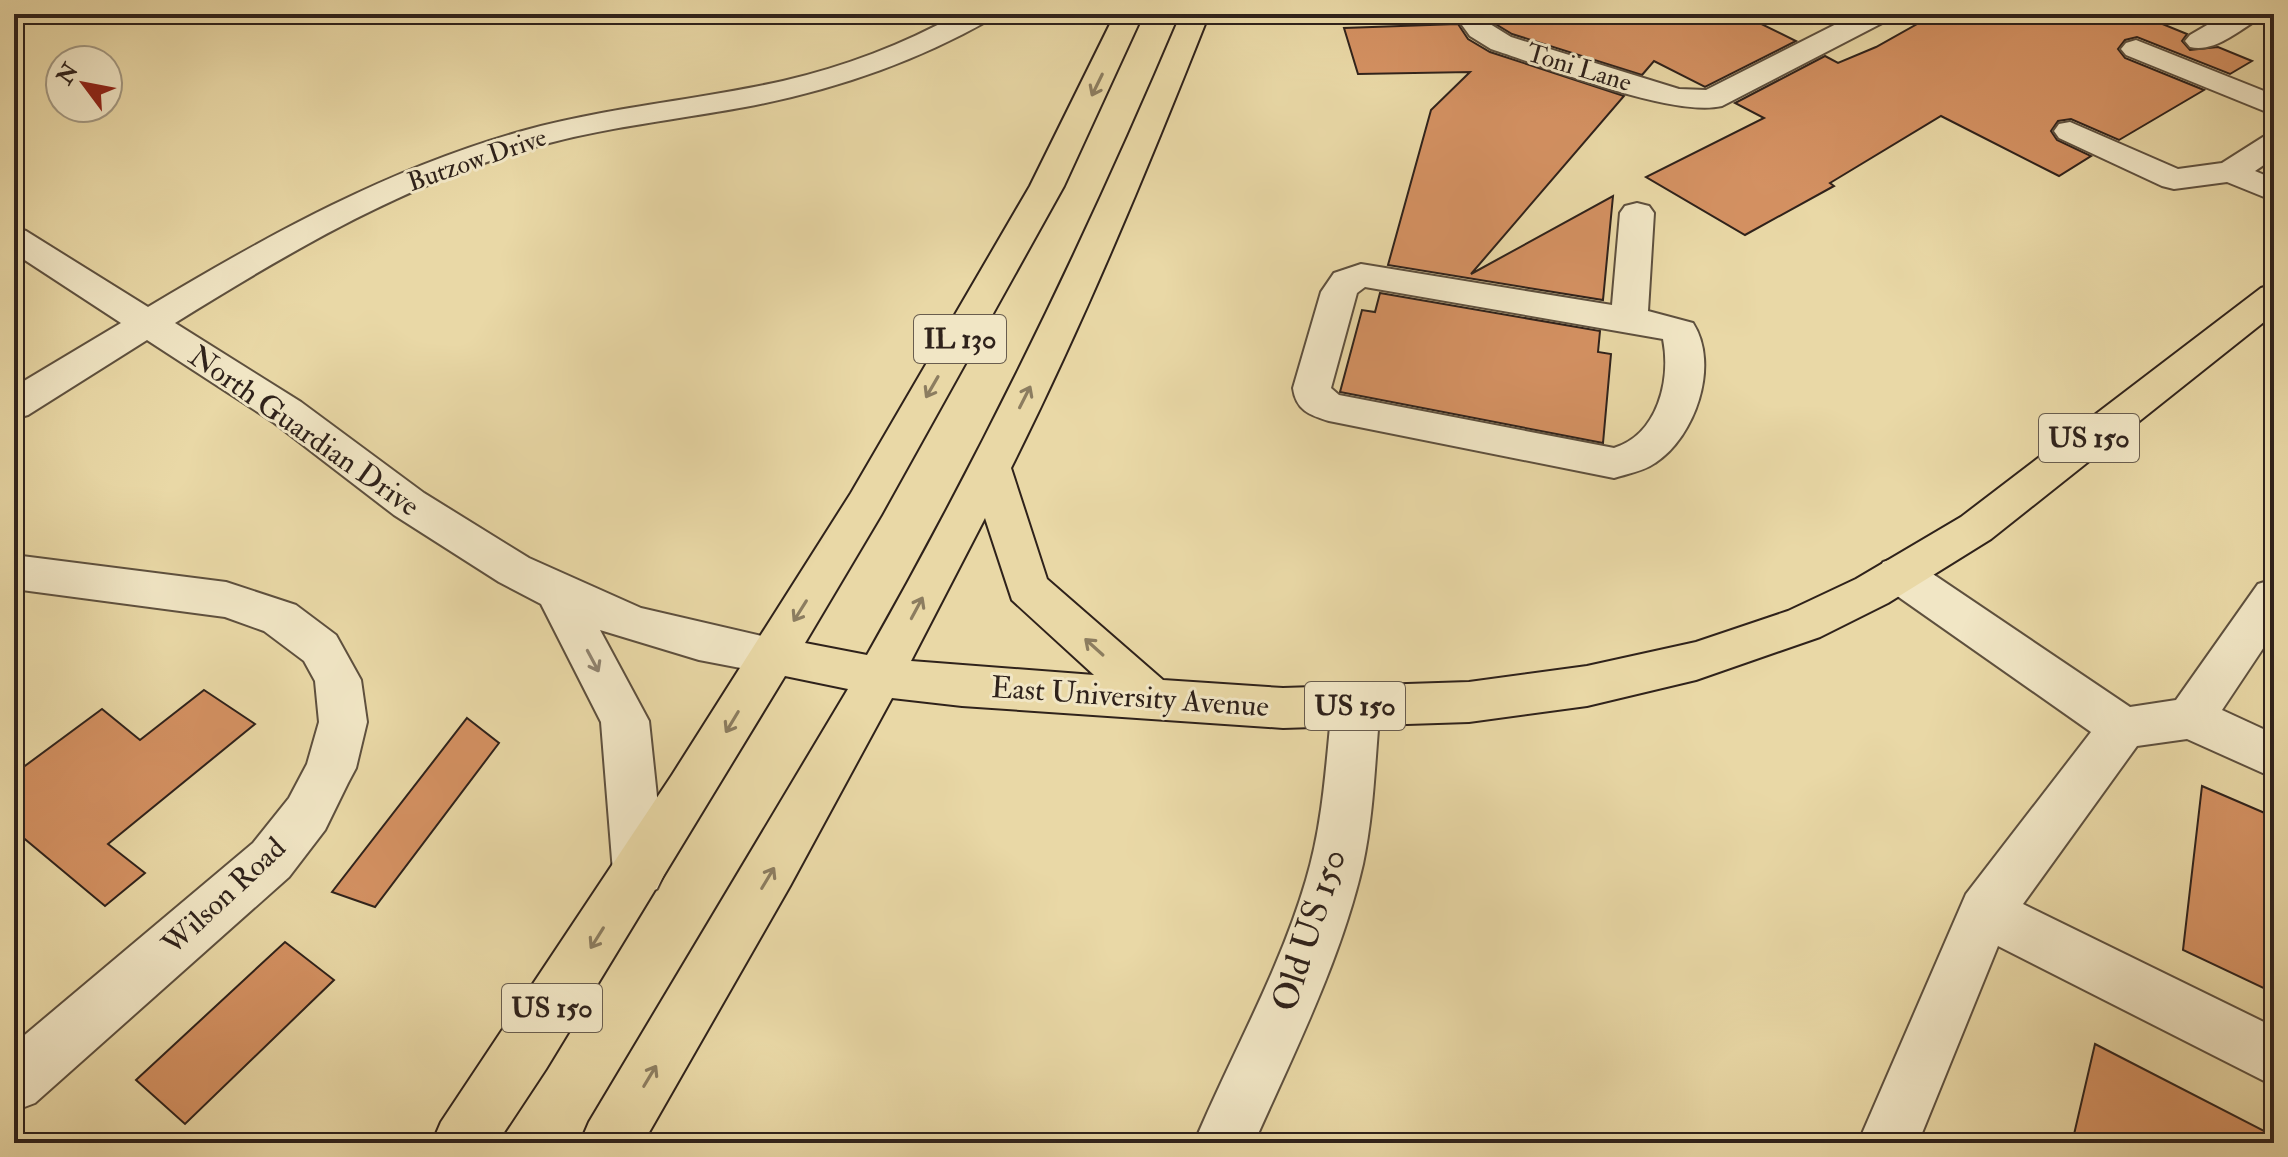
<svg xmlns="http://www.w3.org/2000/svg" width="2288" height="1157" viewBox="0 0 2288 1157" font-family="'IM FELL Double Pica',serif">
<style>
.building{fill:#d49162;stroke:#2f221b;stroke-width:2}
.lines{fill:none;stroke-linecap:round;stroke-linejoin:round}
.minor-casing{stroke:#5e503e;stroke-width:4}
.major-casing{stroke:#2f221b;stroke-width:4}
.minor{fill:#f1e6c5;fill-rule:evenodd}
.major{fill:#e9d8a6;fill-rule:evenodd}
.oneway{stroke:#8c7d60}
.oneway2{stroke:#908470}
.labels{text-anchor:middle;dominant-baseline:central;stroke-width:6;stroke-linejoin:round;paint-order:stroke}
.far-street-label{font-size:26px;fill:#2f221b;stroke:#f1e6c5}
.shield{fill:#f1e6c5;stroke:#695d4e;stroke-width:2}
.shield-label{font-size:28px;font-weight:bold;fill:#2f221b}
.street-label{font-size:30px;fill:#2f221b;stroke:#f1e6c5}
.near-street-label{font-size:36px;fill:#2f221b;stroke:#f1e6c5}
</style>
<rect width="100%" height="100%" fill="#e9d8a6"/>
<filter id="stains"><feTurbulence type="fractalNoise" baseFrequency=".0025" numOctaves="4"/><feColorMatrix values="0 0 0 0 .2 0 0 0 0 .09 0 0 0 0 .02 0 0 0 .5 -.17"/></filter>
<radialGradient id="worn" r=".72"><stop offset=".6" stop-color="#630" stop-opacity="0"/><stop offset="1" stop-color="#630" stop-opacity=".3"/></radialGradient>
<g class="building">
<path d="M1531 14H1741L1796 41 1705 87 1654 61 1642 75 1512 34 1494 23 1544 21Z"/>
<path d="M1935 14H2138L2187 34 2182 41 2190 50 2218 47 2252 61 2230 74 2137 37 2125 40 2118 49 2125 58 2204 90 2119 140 2071 119 2058 121 2051 131 2057 140 2091 156 2059 176 1941 116 1830 183 1834 186 1745 235 1646 177 1764 118 1735 103 1825 56 1838 63 1876 47Z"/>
<path d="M1458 24 1468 39 1490 52 1624 96 1471 274 1613 196 1603 300 1388 265 1431 110 1470 72 1358 74 1344 28Z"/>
<path d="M1380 293 1600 331 1598 352 1611 354 1603 443 1340 392 1362 310 1375 312Z"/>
<path d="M204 690 255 724 108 844 145 873 105 906 14 830V774L102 709 140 740Z"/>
<path d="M467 718 499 743 375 907 332 892Z"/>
<path d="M2202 786 2274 817V993L2183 950Z"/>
<path d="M285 942 334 980 185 1124 136 1080Z"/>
<path d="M2095 1044 2274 1136V1143H2072Z"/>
</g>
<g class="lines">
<defs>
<g id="minor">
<path d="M958 14H993L989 20C913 63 831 91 745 107 680 119 614 126 549 143 415 178 292 250 175 323L301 402 424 493 529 558 641 608 788 642 795 655 788 668 772 674 699 660 600 630 649 721 665 872 657 889 639 896 621 889 613 872 601 722 541 604 499 582 394 515 273 422 147 340 28 415 14 419V387L121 323 14 253V227L26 231 148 307C268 235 391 167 526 130 611 107 698 100 783 81 844 67 904 44 958 14Z"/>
<path d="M1454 14H1483L1490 24 1511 37 1679 89 1706 90 1856 14H1892L1888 20 1722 106C1672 118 1544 66 1491 49L1470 36Z"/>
<path d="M2226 14H2261L2257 20C2237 32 2213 53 2190 47L2185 41 2190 35Z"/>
<path d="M2136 40 2274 95V115L2126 55 2121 49 2126 43Z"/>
<path d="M2070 122 2178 169 2222 163 2263 137 2274 134V158L2255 171 2274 179V201L2227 182 2174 189 2162 186 2059 138 2054 131 2059 124Z"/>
<path d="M1637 203 1649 206 1654 213 1648 311 1693 323C1720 365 1695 437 1655 463 1644 471 1627 474 1614 478L1329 421C1309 415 1296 410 1293 388L1321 292 1334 273 1361 264 1612 305 1620 213 1625 206ZM1365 287 1663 339C1671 380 1658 434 1614 448L1339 395 1331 388 1357 293Z"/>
<path d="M14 555 226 582 296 605 336 635 361 680 367 722 356 768 348 783 325 830 289 877 35 1103 14 1111V1044L253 843 289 798 307 764 319 722 315 681 304 661 264 631 225 617 14 589Z"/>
<path d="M1899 557 1915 562 2130 707 2176 700 2258 584 2274 579V632L2222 710 2274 734V778L2187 739 2137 746 2023 904 2274 1027V1086L1998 946 1918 1143H1858L1966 894 2091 732 1883 586 1877 574 1883 562Z"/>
<path d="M1356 686 1373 692 1380 706C1375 759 1374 812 1363 864 1341 960 1294 1053 1254 1143H1194C1231 1055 1279 972 1306 880 1323 824 1326 764 1332 706L1339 692Z"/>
</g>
<path id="major" d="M1115 14H1143L1064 186 881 515 805 643 867 655C985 447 1088 234 1181 14H1209C1148 168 1085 320 1011 468L1047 579 1163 680 1283 688 1469 682 1587 666 1696 642 1788 611 1856 579 1961 517 2261 288 2274 284V314L1991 539 1888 603 1820 637 1696 680 1587 706 1469 722 1283 728 962 706 892 698 790 886 643 1143H580L589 1122 848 689 785 676 546 1069 497 1143H432L441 1122 672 775 851 493 1030 186ZM985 518 1012 600 1094 675 911 661Z"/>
</defs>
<use href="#minor" class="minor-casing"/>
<use href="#major" class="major-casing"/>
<use href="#minor" class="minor"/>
<use href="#major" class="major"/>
</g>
<defs><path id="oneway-shaft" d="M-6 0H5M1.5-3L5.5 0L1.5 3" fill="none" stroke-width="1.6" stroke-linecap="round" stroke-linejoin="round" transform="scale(2)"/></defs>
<g class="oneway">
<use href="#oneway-shaft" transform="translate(1097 85) rotate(116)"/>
<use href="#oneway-shaft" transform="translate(932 387) rotate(120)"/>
<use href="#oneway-shaft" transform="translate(1025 397) rotate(-63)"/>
<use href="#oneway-shaft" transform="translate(917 608) rotate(-62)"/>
<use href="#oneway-shaft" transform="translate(800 611) rotate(122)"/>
<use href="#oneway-shaft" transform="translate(1094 647) rotate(-138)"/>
<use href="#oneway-shaft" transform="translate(732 722) rotate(121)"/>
<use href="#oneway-shaft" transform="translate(768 878) rotate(-59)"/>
<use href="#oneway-shaft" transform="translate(597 938) rotate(122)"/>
<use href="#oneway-shaft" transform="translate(650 1076) rotate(-59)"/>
</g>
<use class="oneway2" href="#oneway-shaft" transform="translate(593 661) rotate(62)"/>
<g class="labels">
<g class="far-street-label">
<text transform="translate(1579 68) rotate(17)">Toni Lane</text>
<text transform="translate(477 160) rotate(-19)">Butzow Drive</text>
</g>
<g class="shield">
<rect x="914" y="315" width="92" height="48" rx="6"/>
<rect x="2039" y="414" width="100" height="48" rx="6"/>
<rect x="1305" y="682" width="100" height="48" rx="6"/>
<rect x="502" y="984" width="100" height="48" rx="6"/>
</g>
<g class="shield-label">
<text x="960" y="339">IL 130</text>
<text x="2089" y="438">US 150</text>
<text x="1355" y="706">US 150</text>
<text x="552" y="1008">US 150</text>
</g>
<g class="street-label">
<text transform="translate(304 431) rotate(35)">North Guardian Drive</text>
<text transform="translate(1130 697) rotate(4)">East University Avenue</text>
<text transform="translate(224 896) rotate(-43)">Wilson Road</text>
</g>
<g class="near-street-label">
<text transform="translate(1309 930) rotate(-72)">Old US 150</text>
</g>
</g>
<rect width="2288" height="1157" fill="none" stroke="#e9d8a6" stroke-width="48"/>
<rect x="16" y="16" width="2256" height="1125" fill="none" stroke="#2f221b" stroke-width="4"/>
<rect x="24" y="24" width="2240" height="1109" fill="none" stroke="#2f221b" stroke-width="2"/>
<g transform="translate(84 84) rotate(302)"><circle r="38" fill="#f1e6c5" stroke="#a39881" stroke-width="2"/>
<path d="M0-6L14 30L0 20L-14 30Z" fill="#8f2418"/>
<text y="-12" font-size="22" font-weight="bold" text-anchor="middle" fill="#2f221b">N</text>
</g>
<rect width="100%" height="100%" filter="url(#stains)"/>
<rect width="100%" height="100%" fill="url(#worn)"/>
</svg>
